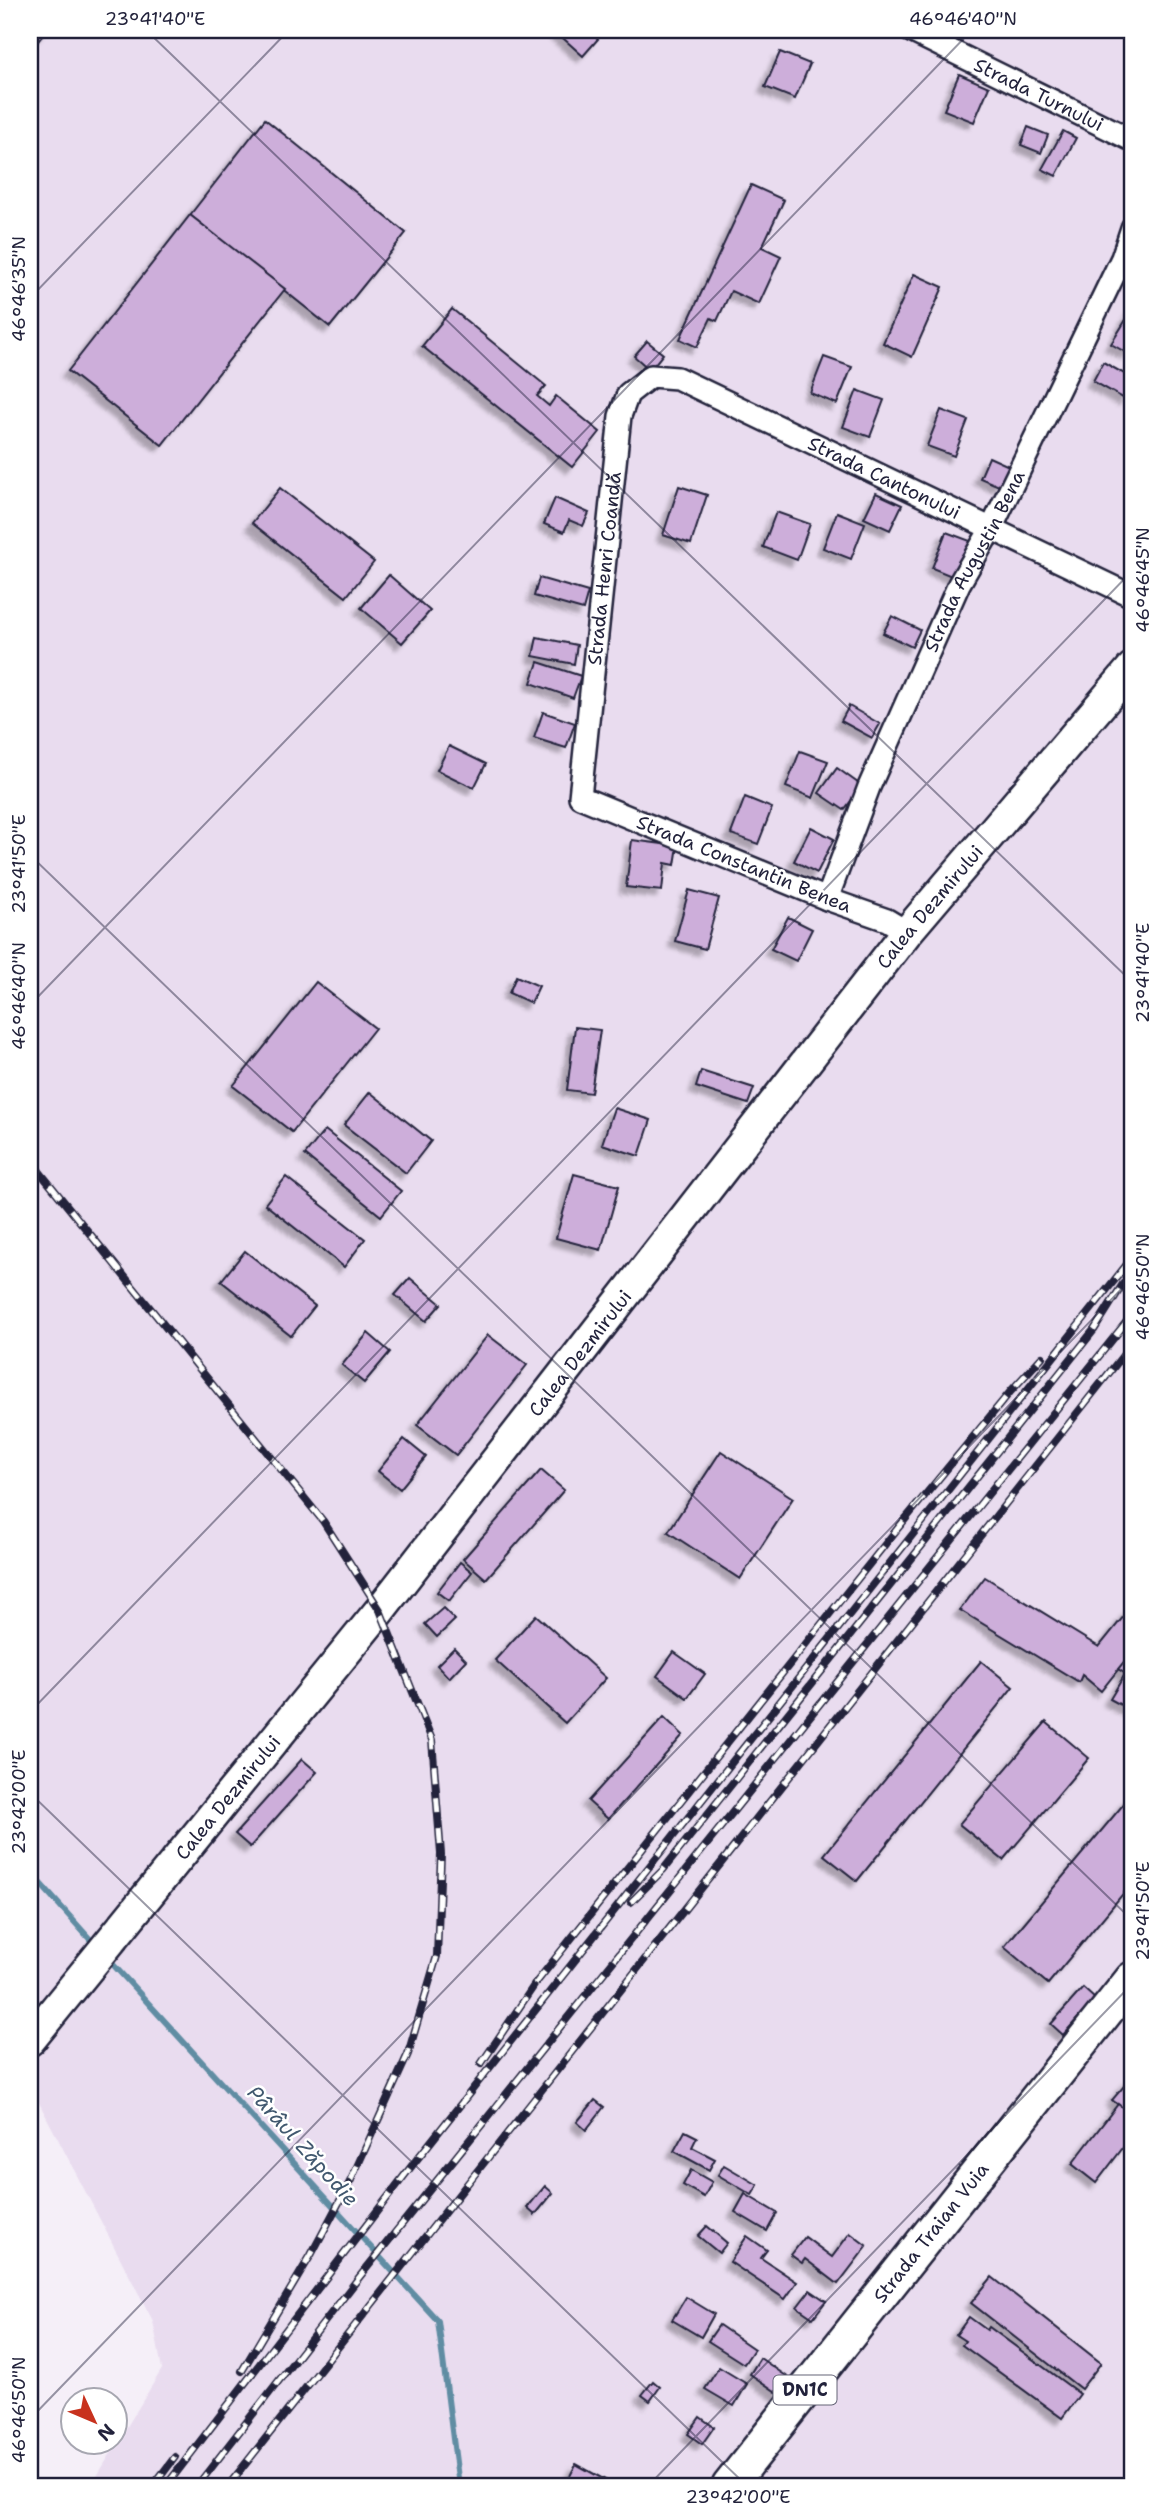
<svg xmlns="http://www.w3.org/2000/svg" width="1162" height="2516" viewBox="0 0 1162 2516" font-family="'Shantell Sans',sans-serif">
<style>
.built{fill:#e9dcef}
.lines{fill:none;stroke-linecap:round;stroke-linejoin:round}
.stream{stroke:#608da3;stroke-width:6}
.building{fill:#cdaeda;stroke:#22223b;stroke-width:2;filter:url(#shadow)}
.street-casing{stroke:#22223b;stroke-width:26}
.secondary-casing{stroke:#22223b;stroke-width:35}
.primary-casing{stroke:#22223b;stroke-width:38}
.street{stroke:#fff;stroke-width:21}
.secondary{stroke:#fff;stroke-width:30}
.primary{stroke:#fff;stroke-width:33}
.rail-casing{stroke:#22223b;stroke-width:8}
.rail{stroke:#fff;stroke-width:5;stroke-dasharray:16;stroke-linecap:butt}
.ticks{fill:none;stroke:#22223b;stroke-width:2;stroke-opacity:0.45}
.labels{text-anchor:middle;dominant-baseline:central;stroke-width:5;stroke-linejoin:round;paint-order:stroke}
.shield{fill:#fff;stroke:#646476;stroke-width:2}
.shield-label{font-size:18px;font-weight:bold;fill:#22223b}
.street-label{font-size:19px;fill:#22223b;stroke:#fff}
.water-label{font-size:21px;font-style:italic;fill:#41586f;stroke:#fff}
.neatline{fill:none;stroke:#22223b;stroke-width:2.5}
.ticks-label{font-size:18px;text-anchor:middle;fill:#22223b}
</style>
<defs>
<filter id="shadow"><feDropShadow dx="-6" dy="6" stdDeviation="2" flood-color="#0004"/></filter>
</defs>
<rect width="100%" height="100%" fill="#f5eff8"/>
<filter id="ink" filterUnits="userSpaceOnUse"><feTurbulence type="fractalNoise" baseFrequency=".0143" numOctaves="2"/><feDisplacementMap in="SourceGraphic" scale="14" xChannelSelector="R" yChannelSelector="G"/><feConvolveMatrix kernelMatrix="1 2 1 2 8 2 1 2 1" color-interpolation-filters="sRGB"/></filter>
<g filter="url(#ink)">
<path class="built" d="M30 30H1132V2486H91L162 2369 153 2321 36 2097 30 2092Z"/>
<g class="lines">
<g class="stream">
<path d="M30 1872 96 1946"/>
<path d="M108 1959 438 2321 459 2486"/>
</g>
</g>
<g class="building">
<path d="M30 30H47L30 51Z"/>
<path d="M554 30H589L598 39 583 56Z"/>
<path d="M780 52 810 64 795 99 765 87Z"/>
<path d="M959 74 989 87 974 122 944 110Z"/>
<path d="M265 119 406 233 330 327 190 215Z"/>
<path d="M1028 127 1048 135 1041 153 1021 145Z"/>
<path d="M1063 131 1076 138 1056 176 1042 169Z"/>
<path d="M751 185 784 200 762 247 781 256 759 304 731 291 717 321 711 318 697 347 680 339Z"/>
<path d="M190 215 285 289 162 445 68 371Z"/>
<path d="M914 274 943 287 912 357 883 343Z"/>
<path d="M452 309 546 386 537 396 549 406 556 396 600 432 572 467 422 346Z"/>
<path d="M1132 310V344L1127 353 1111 344Z"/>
<path d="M647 341 663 354 650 370 634 356Z"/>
<path d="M824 357 852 367 837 404 810 393Z"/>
<path d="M1103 362 1132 378V385L1125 399 1093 381Z"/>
<path d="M857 390 884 400 870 437 843 427Z"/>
<path d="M941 410 968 420 954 456 927 446Z"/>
<path d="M989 457 1009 466 999 486 980 478Z"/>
<path d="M679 486 707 495 691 544 663 535Z"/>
<path d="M280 488 374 562 346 597 252 523Z"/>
<path d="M876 493 902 505 890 530 864 518Z"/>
<path d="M555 498 589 513 583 526 569 520 564 532 544 524Z"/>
<path d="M776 512 810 524 797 560 763 547Z"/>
<path d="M837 512 865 523 851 559 823 548Z"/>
<path d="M946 532 973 542 959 579 932 568Z"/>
<path d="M389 575 430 611 402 643 361 608Z"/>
<path d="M539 578 588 592 583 610 534 596Z"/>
<path d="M892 616 920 630 912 647 883 633Z"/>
<path d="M537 637 577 645 574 664 533 656Z"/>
<path d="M538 662 581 676 573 698 531 683Z"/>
<path d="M849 706 880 724 872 738 841 721Z"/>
<path d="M543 712 575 723 566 748 534 738Z"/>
<path d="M449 746 486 764 474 788 437 770Z"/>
<path d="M800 751 828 761 813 798 786 787Z"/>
<path d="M837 768 862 786 844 810 819 793Z"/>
<path d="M745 797 772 808 758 844 731 834Z"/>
<path d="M811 827 834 839 817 873 794 861Z"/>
<path d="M632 840 678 846 675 865 665 863 662 891 626 887Z"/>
<path d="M689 890 719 898 705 949 675 941Z"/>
<path d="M788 917 812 929 796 961 771 949Z"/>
<path d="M516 976 539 986 531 1003 509 993Z"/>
<path d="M316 982 375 1028 292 1132 233 1086Z"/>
<path d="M575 1027 600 1030 591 1093 567 1090Z"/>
<path d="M701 1071 754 1088 748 1104 696 1087Z"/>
<path d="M370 1092 431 1141 406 1173 344 1125Z"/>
<path d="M614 1108 651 1120 639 1156 602 1144Z"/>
<path d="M325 1130 401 1191 381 1216 305 1155Z"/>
<path d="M574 1174 619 1186 601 1250 556 1238Z"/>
<path d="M286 1177 365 1239 344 1267 265 1204Z"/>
<path d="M245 1251 315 1306 291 1336 221 1281Z"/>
<path d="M410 1278 441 1304 426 1321 395 1295Z"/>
<path d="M368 1333 390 1352 364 1383 342 1365Z"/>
<path d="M488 1335 527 1365 456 1455 417 1425Z"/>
<path d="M404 1439 426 1457 400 1489 378 1471Z"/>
<path d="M721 1451 793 1498 740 1579 668 1532Z"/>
<path d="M541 1470 564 1490 486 1579 463 1559Z"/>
<path d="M460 1562 472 1572 449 1601 437 1592Z"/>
<path d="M985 1577 1099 1647 1132 1606V1652L1101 1691 1082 1675 1079 1682 960 1610Z"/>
<path d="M443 1608 455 1620 437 1637 425 1624Z"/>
<path d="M536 1615 606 1678 565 1723 495 1660Z"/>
<path d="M454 1648 466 1660 449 1678 437 1665Z"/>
<path d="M674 1652 705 1674 687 1698 657 1676Z"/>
<path d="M1132 1652V1678L1118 1669Z"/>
<path d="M981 1661 1013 1687 857 1881 824 1855Z"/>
<path d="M1125 1674 1132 1678V1711L1110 1699Z"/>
<path d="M664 1717 683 1735 608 1819 588 1801Z"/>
<path d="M1046 1722 1089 1758 1003 1860 959 1824Z"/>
<path d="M302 1759 317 1772 250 1847 235 1834Z"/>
<path d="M1132 1794V1883L1048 1984 1004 1947Z"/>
<path d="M1083 1988 1095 1999 1063 2035 1051 2024Z"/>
<path d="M1130 2079 1132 2081V2115L1112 2100Z"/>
<path d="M595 2100 604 2107 586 2130 577 2122Z"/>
<path d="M1118 2104 1132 2115V2136L1096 2183 1072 2164Z"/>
<path d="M685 2131 697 2137 692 2147 715 2159 709 2170 674 2151Z"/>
<path d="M724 2165 758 2185 752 2195 718 2175Z"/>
<path d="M691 2170 712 2182 704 2197 683 2185Z"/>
<path d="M545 2186 553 2193 535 2215 527 2208Z"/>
<path d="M745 2194 777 2213 767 2231 735 2212Z"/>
<path d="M707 2226 727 2243 719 2253 698 2236Z"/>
<path d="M850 2233 867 2246 838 2284 805 2259 802 2263 791 2255 805 2237 832 2257Z"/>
<path d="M747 2236 767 2250 761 2258 797 2282 785 2299 730 2262Z"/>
<path d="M992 2277 1101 2363 1081 2389 971 2303Z"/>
<path d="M810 2290 826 2301 813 2318 797 2307Z"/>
<path d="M686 2297 714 2314 701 2337 672 2320Z"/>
<path d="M969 2317 987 2330 989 2327 1080 2394 1062 2418 962 2345 965 2341 956 2335Z"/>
<path d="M719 2325 754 2349 744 2364 708 2341Z"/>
<path d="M760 2358 795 2382 785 2398 750 2374Z"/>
<path d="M719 2367 747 2384 734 2406 705 2389Z"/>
<path d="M653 2381 660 2387 650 2401 642 2395Z"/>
<path d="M700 2417 714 2427 702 2444 688 2434Z"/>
<path d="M576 2464 616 2486H579L568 2480Z"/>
</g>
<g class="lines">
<defs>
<g id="street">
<path id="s1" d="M909 30 1132 140"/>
<path id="s2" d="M827 899 869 787 959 584 991 529 1122 258 1132 228"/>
<path id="s3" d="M907 932 887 920 827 899 580 797 620 416 628 394 651 376 677 378 1132 596"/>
</g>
<g id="secondary">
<path id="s4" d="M30 2040 380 1610 907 932 1132 668"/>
</g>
<g id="primary">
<path id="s5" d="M729 2486 1132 1979"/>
</g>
</defs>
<use href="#street" class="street-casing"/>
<use href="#secondary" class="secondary-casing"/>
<use href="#primary" class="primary-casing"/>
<use href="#street" class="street"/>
<use href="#secondary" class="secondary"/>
<use href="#primary" class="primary"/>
<defs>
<g id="rail">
<path d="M30 1160 323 1521 380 1610 432 1740 441 1854 437 1956 408 2054 351 2180 311 2255 242 2371"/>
<path d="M631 1902 663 1870 1094 1330 1123 1284"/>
<path d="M481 2064 535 1984 898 1528 1011 1391 1042 1357"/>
<path d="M153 2486 175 2457"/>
<path d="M166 2486 414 2163 1132 1258"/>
<path d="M197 2486 357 2280 1132 1315"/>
<path d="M228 2486 1132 1344"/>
</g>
</defs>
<use href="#rail" class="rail-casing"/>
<use href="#rail" class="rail"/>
</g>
</g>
<path class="ticks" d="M146 30 1132 982M1118 30 1132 44M30 298 289 30M30 855 1132 1920M30 1005 972 30M30 1712 1132 571M30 1793 747 2486M30 2419 1132 1278M648 2486 1132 1984"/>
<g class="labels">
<rect class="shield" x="773.5" y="2375.5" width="63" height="29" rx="5"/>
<g class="shield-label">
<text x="805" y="2390">DN1C</text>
</g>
<g class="street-label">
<text stroke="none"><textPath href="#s1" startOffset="145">Strada Turnului</textPath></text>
<text stroke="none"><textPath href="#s3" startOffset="1046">Strada Cantonului</textPath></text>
<text stroke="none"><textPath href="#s2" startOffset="369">Strada Augustin Bena</textPath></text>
<text stroke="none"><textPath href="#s3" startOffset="584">Strada Henri Coandă</textPath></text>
<text transform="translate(744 864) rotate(22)">Strada Constantin Benea</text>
<text stroke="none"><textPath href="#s4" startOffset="1447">Calea Dezmirului</textPath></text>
<text stroke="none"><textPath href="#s4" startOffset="880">Calea Dezmirului</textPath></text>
<text stroke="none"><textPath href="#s4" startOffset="313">Calea Dezmirului</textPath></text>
<text stroke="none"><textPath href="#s5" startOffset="324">Strada Traian Vuia</textPath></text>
</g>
<g class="water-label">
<text transform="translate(303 2146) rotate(48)">Pârâul Zăpodie</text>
</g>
</g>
<rect width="1162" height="2516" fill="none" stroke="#fff" stroke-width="77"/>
<g transform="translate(94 2421) rotate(134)"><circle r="33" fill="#ffffff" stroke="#a7a7b1" stroke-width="2"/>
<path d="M0-5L12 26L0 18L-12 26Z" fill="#c8321e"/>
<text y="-10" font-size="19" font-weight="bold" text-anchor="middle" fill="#22223b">N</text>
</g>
<rect x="38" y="38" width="1086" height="2440" class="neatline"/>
<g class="ticks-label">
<text x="155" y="25">23°41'40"E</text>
<text x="963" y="25">46°46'40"N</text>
<text transform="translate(19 289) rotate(-90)" y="6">46°46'35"N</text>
<text transform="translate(1143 580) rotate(-90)" y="6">46°46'45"N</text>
<text transform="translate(19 864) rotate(-90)" y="6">23°41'50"E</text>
<text transform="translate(1143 973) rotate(-90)" y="6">23°41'40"E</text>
<text transform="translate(19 996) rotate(-90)" y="6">46°46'40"N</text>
<text transform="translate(1143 1287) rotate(-90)" y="6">46°46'50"N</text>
<text transform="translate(19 1802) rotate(-90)" y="6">23°42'00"E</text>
<text transform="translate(1143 1911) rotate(-90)" y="6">23°41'50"E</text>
<text transform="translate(19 2410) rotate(-90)" y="6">46°46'50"N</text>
<text x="738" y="2503">23°42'00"E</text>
</g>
</svg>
